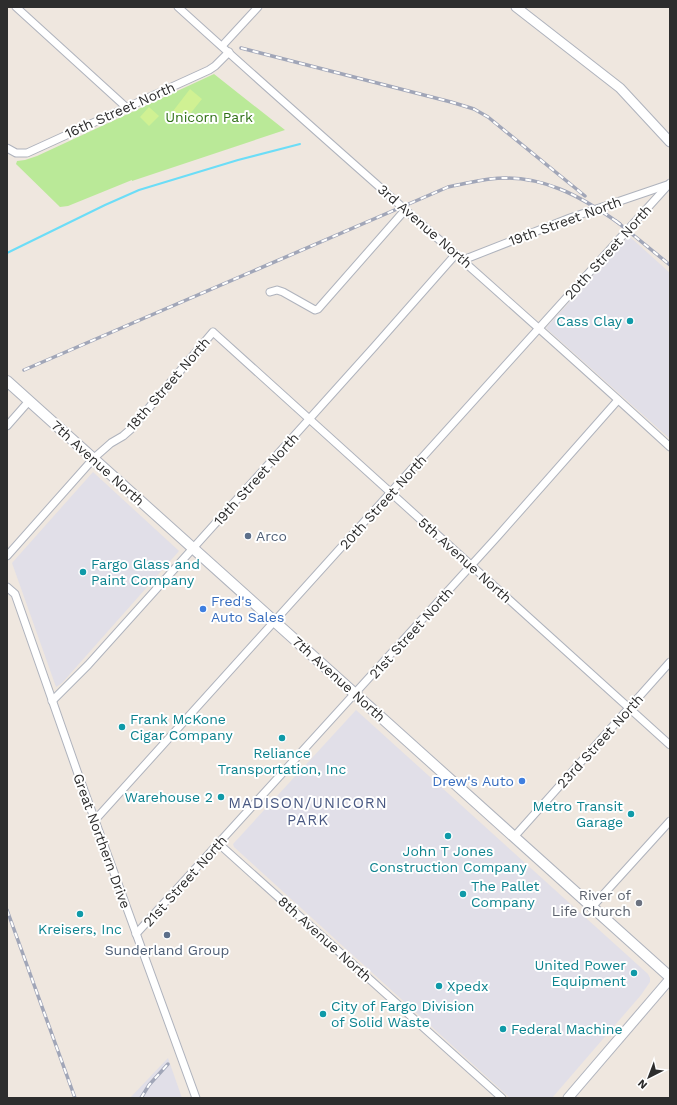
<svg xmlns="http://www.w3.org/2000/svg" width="677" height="1105" viewBox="0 0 677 1105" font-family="'Work Sans',sans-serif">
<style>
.industrial{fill:#e1dfe8}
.green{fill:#bae998}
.pitch{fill:#d0f193}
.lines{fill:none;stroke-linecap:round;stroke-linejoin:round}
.stream{stroke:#6cddf7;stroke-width:2}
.minor-casing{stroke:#afb3bd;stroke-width:9}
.tertiary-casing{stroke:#afb3bd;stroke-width:11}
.secondary-casing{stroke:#afb3bd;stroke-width:12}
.minor{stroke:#fff;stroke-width:7}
.tertiary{stroke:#fff;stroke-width:9}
.secondary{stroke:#fff;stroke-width:10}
.rail-casing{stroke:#a1a6b8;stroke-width:3.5}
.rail{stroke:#fff;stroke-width:2;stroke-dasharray:6;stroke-linecap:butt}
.culture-dot{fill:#0f9aa8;stroke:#fff;stroke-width:1.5}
.service-dot{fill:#5c6f8a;stroke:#fff;stroke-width:1.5}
.shop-dot{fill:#3f7fe0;stroke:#fff;stroke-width:1.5}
.worship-dot{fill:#6b7280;stroke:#fff;stroke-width:1.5}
.labels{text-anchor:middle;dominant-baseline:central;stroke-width:4;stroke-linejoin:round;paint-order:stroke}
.street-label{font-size:14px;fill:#2d2d2d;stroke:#fff}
.park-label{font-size:14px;fill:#307116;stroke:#fff}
.culture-label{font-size:14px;fill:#0d838f;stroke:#fff;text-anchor:start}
.service-label{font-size:14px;fill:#4e5e75;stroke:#fff;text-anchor:start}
.shop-label{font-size:14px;fill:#366cbe;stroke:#fff;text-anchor:start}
.worship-label{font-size:14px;fill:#5b616d;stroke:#fff;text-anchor:end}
.neighbourhood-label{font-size:15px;letter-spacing:1px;fill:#495882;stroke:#fff}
</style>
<rect width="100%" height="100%" fill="#efe7df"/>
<g class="industrial">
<path d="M629 236 670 273V439L546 328Z"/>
<path d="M93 472 179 551 62 683 56 687 12 563Z"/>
<path d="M356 710 648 974 650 978V982L641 995 552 1098H510L234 847 233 844Z"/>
<path d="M168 1058 182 1098H130Z"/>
</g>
<path class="green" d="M214 74 285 130 132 181V180L68 206 60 207 16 164 17 161 25 160 37 156Z"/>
<g class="pitch">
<path d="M190 89 202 99 182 124 170 115Z"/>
<path d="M149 107 159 116 149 126 140 117Z"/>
</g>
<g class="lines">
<path class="stream" d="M7 253 105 205 139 190 238 160 300 144"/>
<defs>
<g id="minor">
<path d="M16 7 127 108"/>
<path d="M178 7C341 155 508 298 670 447"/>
<path d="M222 46 258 7"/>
<path d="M7 148 16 153H27L209 70 215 66 229 52"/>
<path d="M463 260 570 218 667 185"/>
<path d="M270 292 277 290 283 292 315 310 318 309 405 210"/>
<path d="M7 426 29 401"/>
<path d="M7 556 94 458 111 443 123 436 131 429 213 332 670 745"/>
<path d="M7 587 15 594 77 771 196 1098"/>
<path d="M52 701 88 665 374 347 456 254"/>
<path d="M95 820 670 183"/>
<path d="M514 837 670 662"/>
<path d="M219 844 502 1098"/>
<path d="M592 907 670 821"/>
<path d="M136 934 497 537 618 400"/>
</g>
<g id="tertiary">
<path d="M516 7 620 88 670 142"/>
<path d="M568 1098 670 979"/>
</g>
<path id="secondary" d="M7 381 670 977"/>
</defs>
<use href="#minor" class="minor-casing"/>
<use href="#tertiary" class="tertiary-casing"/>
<use href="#secondary" class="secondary-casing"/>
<use href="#minor" class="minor"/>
<use href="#tertiary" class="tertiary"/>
<use href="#secondary" class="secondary"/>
<defs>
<g id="rail">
<path d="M241 48 451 102 474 109 488 117 585 196"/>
<path d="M616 221 670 265"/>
<path d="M24 370 448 187C462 184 476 181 490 179 540 173 581 196 620 224"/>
<path d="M7 910 75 1098"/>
<path d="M141 1098 149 1085 168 1064"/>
</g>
</defs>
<use href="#rail" class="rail-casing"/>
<use href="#rail" class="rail"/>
</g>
<g class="culture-dot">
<circle cx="630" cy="321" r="4"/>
<circle cx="83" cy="572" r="4"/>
<circle cx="122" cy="727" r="4"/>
<circle cx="282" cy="738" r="4"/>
<circle cx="221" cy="797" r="4"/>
<circle cx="631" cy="814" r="4"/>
<circle cx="448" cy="836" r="4"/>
<circle cx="463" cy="894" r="4"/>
<circle cx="80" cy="914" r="4"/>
<circle cx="634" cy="973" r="4"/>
<circle cx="439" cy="986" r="4"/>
<circle cx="323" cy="1014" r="4"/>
<circle cx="503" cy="1029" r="4"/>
</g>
<g class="service-dot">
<circle cx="248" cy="536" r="4"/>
<circle cx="167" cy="935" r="4"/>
</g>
<g class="shop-dot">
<circle cx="203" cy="609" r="4"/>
<circle cx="522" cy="781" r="4"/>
</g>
<circle class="worship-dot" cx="639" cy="903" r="4"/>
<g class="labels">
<g class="street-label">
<text transform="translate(120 110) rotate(-24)">16th Street North</text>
<text transform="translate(565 221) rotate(-20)">19th Street North</text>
<text transform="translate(425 226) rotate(41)">3rd Avenue North</text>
<text transform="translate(608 252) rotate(-48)">20th Street North</text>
<text transform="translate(168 384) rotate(-49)">18th Street North</text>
<text transform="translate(98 463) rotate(42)">7th Avenue North</text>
<text transform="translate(256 479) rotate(-48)">19th Street North</text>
<text transform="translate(383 502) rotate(-48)">20th Street North</text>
<text transform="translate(465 560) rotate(42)">5th Avenue North</text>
<text transform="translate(411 633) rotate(-48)">21st Street North</text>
<text transform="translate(339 679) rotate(42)">7th Avenue North</text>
<text transform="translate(600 741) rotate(-48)">23rd Street North</text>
<text transform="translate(102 841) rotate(70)">Great Northern Drive</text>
<text transform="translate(185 881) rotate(-48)">21st Street North</text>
<text transform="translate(325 939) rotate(42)">8th Avenue North</text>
</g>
<g class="park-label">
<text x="209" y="117">Unicorn Park</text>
</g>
<g class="culture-label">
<text x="622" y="321" text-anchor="end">Cass Clay</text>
<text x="91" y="564">Fargo Glass and<tspan x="91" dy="16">Paint Company</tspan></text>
<text x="130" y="719">Frank McKone<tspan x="130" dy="16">Cigar Company</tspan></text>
<text x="282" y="753" text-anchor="middle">Reliance<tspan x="282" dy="16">Transportation, Inc</tspan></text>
<text x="213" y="797" text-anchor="end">Warehouse 2</text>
<text x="623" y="806" text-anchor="end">Metro Transit<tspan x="623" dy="16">Garage</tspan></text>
<text x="448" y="851" text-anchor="middle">John T Jones<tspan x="448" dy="16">Construction Company</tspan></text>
<text x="471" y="886">The Pallet<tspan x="471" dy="16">Company</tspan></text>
<text x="80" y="929" text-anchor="middle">Kreisers, Inc</text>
<text x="626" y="965" text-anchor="end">United Power<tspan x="626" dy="16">Equipment</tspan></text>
<text x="447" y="986">Xpedx</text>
<text x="331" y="1006">City of Fargo Division<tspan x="331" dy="16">of Solid Waste</tspan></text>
<text x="511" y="1029">Federal Machine</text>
</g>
<g class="service-label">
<text x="256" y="536">Arco</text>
<text x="167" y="950" text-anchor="middle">Sunderland Group</text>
</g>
<g class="shop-label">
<text x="211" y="601">Fred's<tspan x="211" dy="16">Auto Sales</tspan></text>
<text x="514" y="781" text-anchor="end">Drew's Auto</text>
</g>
<g class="worship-label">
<text x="631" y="895">River of<tspan x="631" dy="16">Life Church</tspan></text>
</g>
<g class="neighbourhood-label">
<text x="308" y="803">MADISON/UNICORN<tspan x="308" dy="17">PARK</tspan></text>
</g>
</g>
<rect width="677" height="1105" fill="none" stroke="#2d2d2d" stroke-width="16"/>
<g transform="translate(649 1077) rotate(222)" stroke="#ffffff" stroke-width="3" paint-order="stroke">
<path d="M0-3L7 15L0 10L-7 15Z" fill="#2d2d2d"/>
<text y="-6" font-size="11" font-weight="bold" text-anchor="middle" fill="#2d2d2d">N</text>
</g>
</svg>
